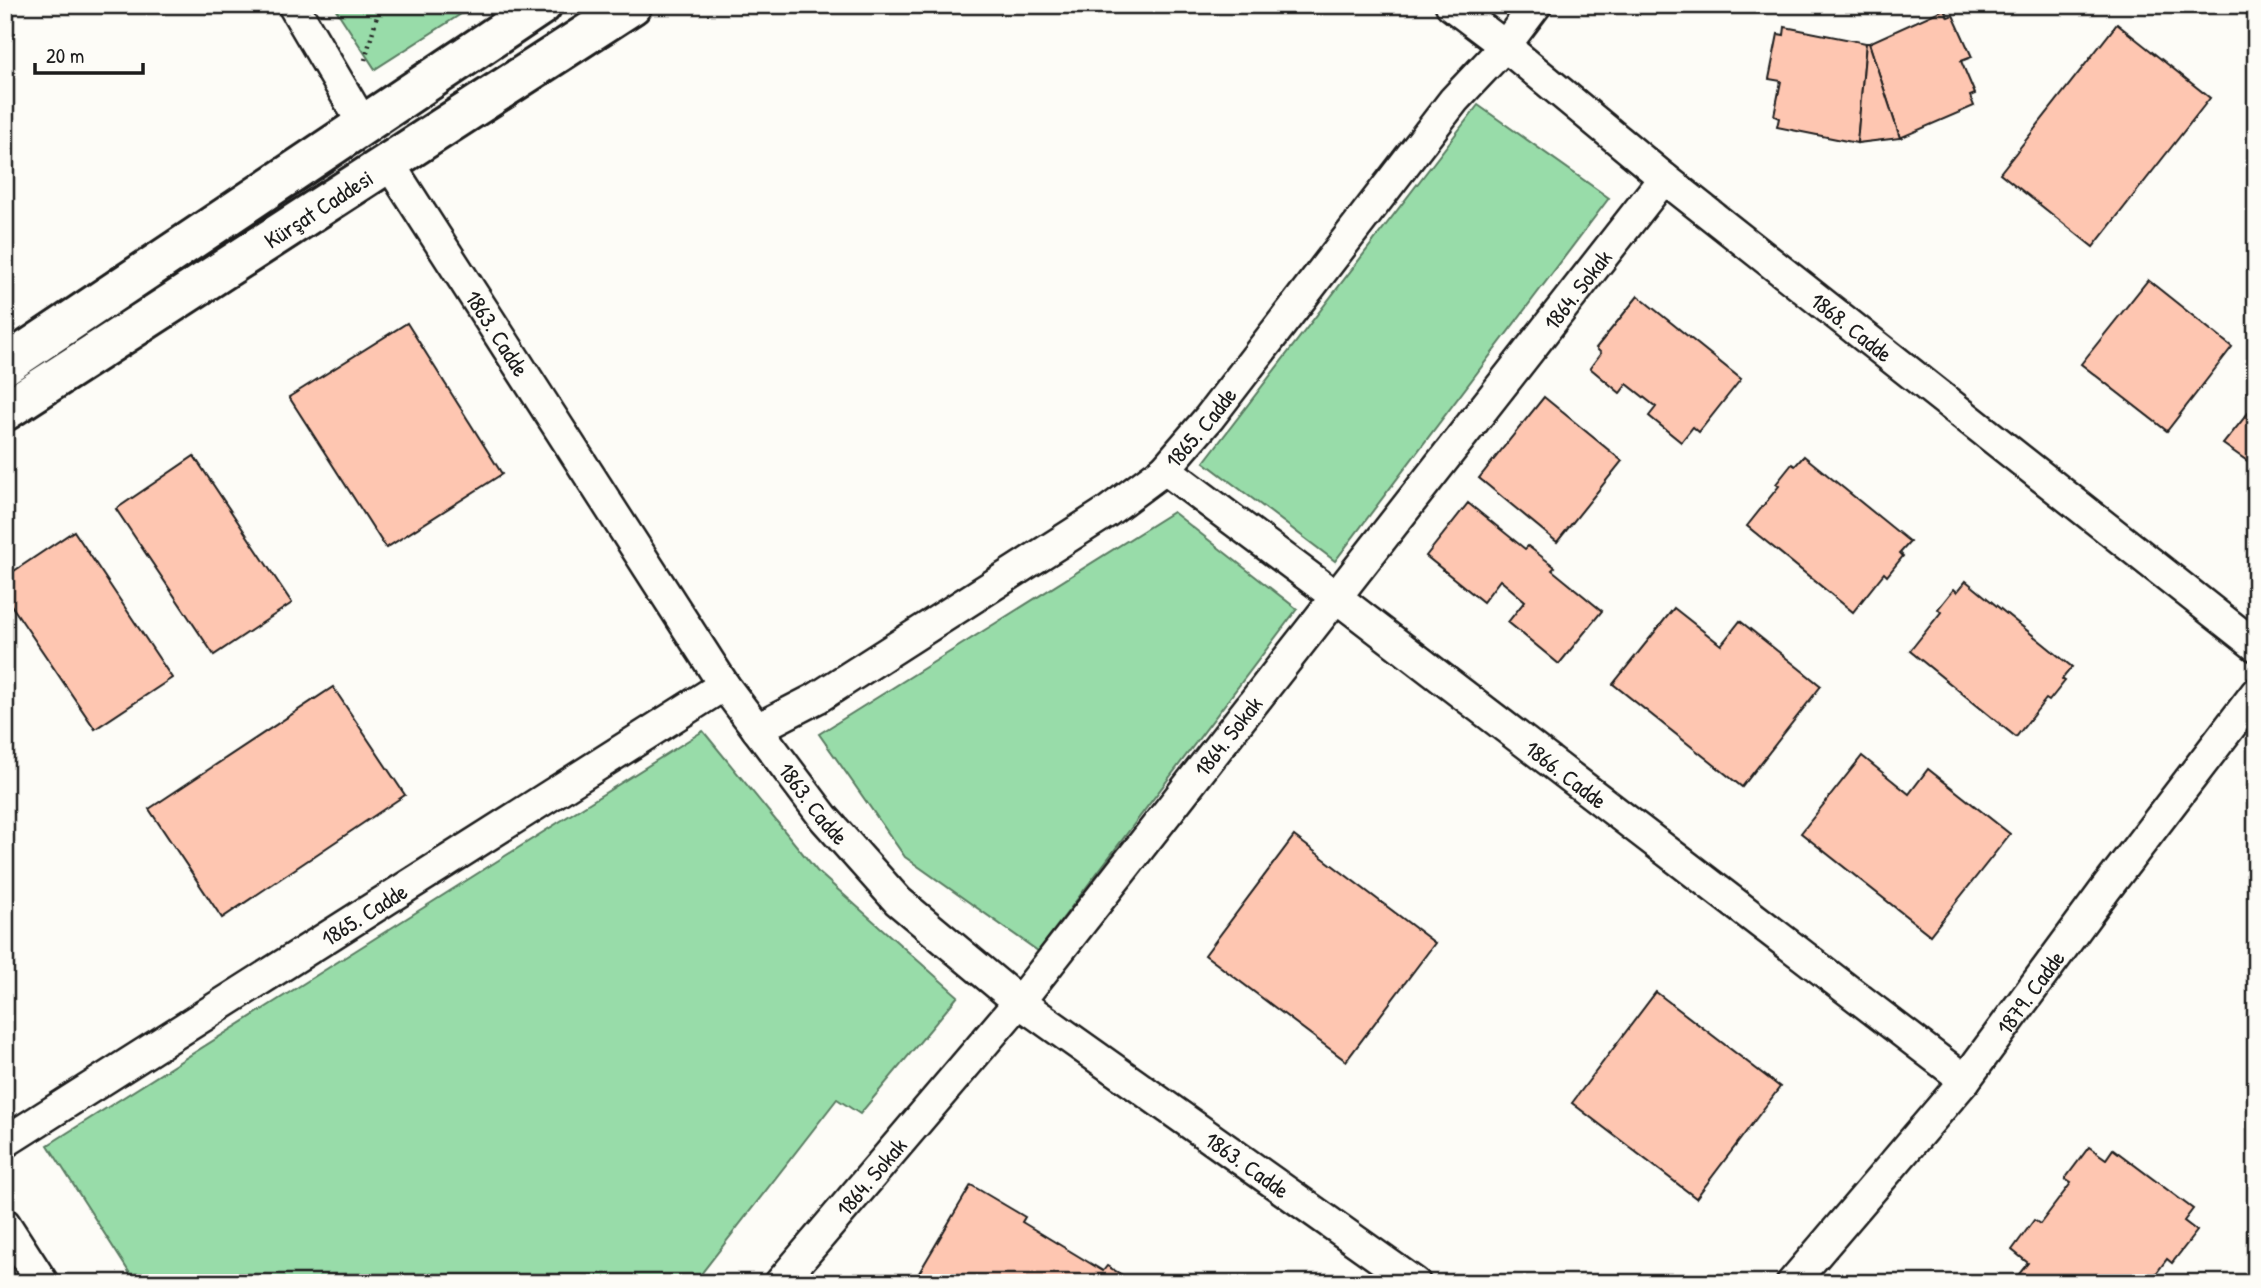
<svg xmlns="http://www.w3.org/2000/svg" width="2261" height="1288" viewBox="0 0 2261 1288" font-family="'Patrick Hand',sans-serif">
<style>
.green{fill:#98dca9;stroke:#5a7c62;stroke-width:2}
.building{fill:#fec6b1;stroke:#1c1c1c;stroke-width:2}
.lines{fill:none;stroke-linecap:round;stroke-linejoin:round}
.street-casing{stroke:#1c1c1c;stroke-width:35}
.secondary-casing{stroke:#1c1c1c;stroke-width:44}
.path{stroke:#1c1c1c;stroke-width:4.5;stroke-dasharray:2 5;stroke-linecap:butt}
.street{stroke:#fdfcf7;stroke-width:30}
.secondary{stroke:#fdfcf7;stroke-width:38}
.labels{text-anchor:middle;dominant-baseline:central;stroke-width:5;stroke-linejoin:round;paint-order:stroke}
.street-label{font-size:23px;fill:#1c1c1c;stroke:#fdfcf7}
</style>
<rect width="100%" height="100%" fill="#fdfcf7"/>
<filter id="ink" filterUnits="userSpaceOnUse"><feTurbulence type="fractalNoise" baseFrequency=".0143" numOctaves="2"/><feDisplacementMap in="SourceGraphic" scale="14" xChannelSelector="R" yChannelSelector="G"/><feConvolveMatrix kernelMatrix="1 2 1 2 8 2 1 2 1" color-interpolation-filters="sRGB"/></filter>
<g filter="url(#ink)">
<g class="green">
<path d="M333 5H475L375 69Z"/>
<path d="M1478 105 1609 198 1335 561 1204 462Z"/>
<path d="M1173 512 1297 609 1038 951 905 857 819 734Z"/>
<path d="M703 731 817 871 958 996 860 1114 837 1099 694 1283H136L48 1145Z"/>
</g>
<g class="building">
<path d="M1944 9 1948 17 1953 15 1972 57 1961 61 1975 94 1970 96 1974 106 1900 138 1869 43Z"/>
<path d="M2117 24 2210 98 2093 247 2000 173Z"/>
<path d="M1785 27 1866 43 1857 143 1777 127 1779 118 1774 116 1781 81 1769 79 1778 34 1784 35Z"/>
<path d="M1866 43H1869L1900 138 1857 143Z"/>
<path d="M5 185 10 197 5 205Z"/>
<path d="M2148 280 2232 347 2167 431 2081 364Z"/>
<path d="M1638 296 1741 379 1699 432 1693 427 1681 442 1649 416 1656 407 1627 384 1620 393 1590 368 1601 353 1596 348Z"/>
<path d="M407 323 502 474 386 548 289 397Z"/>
<path d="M1544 397 1622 461 1557 542 1479 478Z"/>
<path d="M2256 403V467L2223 444Z"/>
<path d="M194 456 292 603 214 655 116 509Z"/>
<path d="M1804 456 1910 542 1900 553 1903 556 1887 576 1884 573 1853 612 1747 526 1779 486 1776 484 1792 464 1795 466Z"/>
<path d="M1468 503 1525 549 1528 546 1555 567 1552 570 1602 611 1559 664 1508 622 1525 601 1500 580 1483 602 1426 556Z"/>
<path d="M74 531 172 678 95 729 5 596V577Z"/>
<path d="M1966 581 2072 667 2062 679 2065 681 2049 701 2046 699 2016 737 1910 651 1941 612 1938 609 1954 589 1957 592Z"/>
<path d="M1674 608 1721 645 1740 621 1821 686 1742 787 1613 684Z"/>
<path d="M333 687 405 795 222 918 149 809Z"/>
<path d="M1862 756 1909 794 1928 769 2010 834 1930 935 1801 833Z"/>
<path d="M1294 836 1435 943 1346 1061 1205 955Z"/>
<path d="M1656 992 1780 1087 1696 1198 1572 1103Z"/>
<path d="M2089 1147 2106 1159 2113 1149 2193 1209 2184 1221 2197 1231 2172 1263 2167 1259 2149 1283H2019L2015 1279 2028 1263 2012 1250 2034 1220 2040 1224 2071 1183 2065 1179Z"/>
<path d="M971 1185 1025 1217 1022 1222 1103 1271 1107 1266 1136 1283H913Z"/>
</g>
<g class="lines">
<defs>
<g id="street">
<path d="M293 5 363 124"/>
<path id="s1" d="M1451 5 1505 46 1664 178 2256 646"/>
<path id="s2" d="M388 162 724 685 824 818 898 901 1019 1002 1415 1283"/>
<path id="s3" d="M1165 469 1336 597 1965 1080"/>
<path id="s4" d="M757 729 817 698 1107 512 1165 469 1209 418 1454 100 1505 46 1536 5"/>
<path id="s5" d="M5 1142 724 685"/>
<path d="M5 1224 43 1283"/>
<path id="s6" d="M780 1283 1019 1002 1664 178"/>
<path id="s7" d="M1792 1283 1965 1080 2105 890 2256 693"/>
</g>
<g id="secondary">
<path d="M5 365 542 5"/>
<path id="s8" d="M5 411 632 5"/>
</g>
</defs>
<use href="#street" class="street-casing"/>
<use href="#secondary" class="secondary-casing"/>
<path class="path" d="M365 60 380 5"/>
<use href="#street" class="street"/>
<use href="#secondary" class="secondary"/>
</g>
</g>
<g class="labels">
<g class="street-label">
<text stroke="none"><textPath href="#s8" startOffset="373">Kürşat Caddesi</textPath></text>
<text stroke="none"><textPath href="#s6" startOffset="1274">1864. Sokak</textPath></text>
<text stroke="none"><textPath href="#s1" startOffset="514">1868. Cadde</textPath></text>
<text stroke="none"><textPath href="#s2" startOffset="203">1863. Cadde</textPath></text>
<text stroke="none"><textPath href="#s4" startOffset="539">1865. Cadde</textPath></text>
<text stroke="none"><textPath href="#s6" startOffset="707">1864. Sokak</textPath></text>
<text stroke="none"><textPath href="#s3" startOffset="504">1866. Cadde</textPath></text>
<text stroke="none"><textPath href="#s2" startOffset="770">1863. Cadde</textPath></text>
<text stroke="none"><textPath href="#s5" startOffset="425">1865. Cadde</textPath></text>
<text stroke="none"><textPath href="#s7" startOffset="376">1879. Cadde</textPath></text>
<text stroke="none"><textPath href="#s2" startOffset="1337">1863. Cadde</textPath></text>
<text stroke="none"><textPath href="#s6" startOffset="140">1864. Sokak</textPath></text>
</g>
</g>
<rect width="2261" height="1288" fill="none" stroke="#fdfcf7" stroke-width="28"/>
<rect x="14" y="14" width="2233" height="1260" fill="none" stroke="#1c1c1c" stroke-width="2.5" filter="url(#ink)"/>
<path d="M35 63v10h108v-10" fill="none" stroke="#1c1c1c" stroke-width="3.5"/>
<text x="46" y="63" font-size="21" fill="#1c1c1c" stroke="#fdfcf7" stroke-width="5" paint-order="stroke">20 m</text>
</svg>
